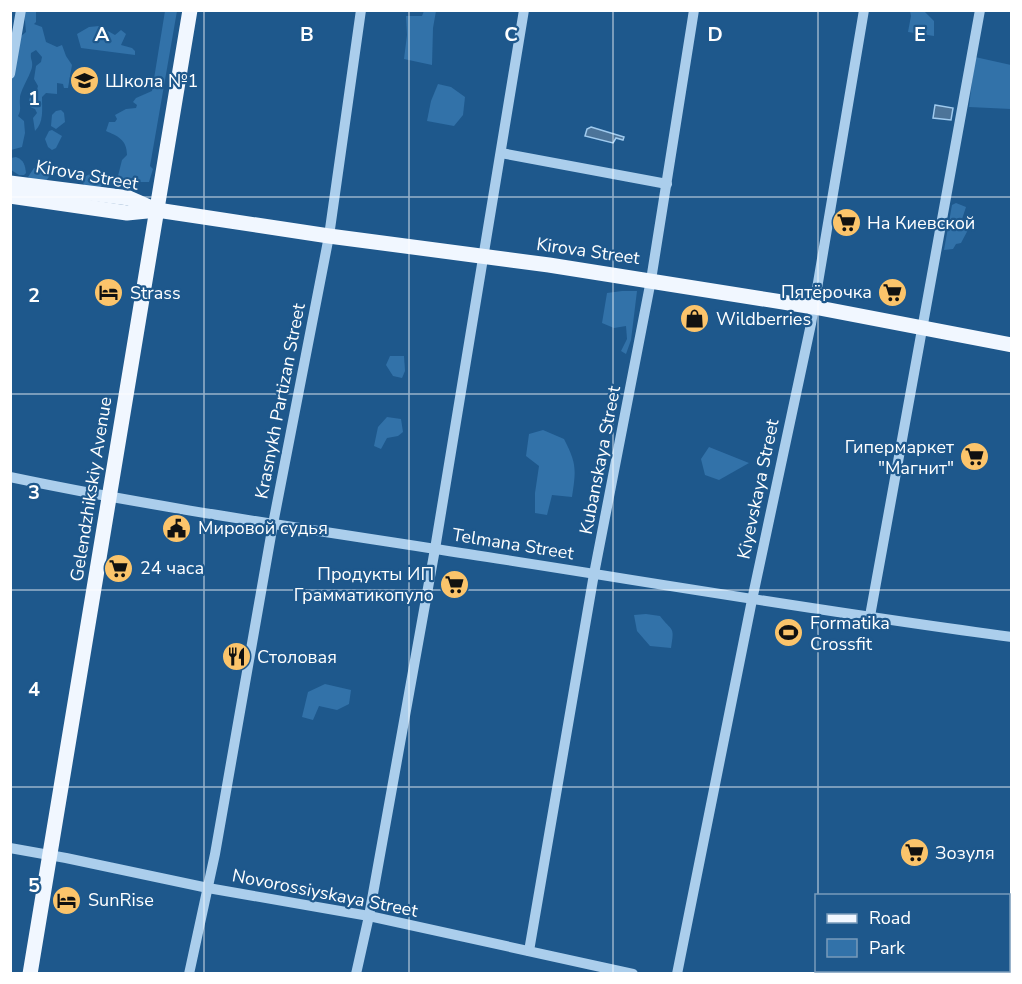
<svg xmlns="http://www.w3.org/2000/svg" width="1022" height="984" viewBox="0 0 1022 984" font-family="'Nunito Sans',sans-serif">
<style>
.green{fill:#3272a9}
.water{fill:#4c7499;stroke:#9fcaee;stroke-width:1.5}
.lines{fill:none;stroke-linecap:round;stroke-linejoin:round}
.minor{stroke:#abceec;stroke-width:10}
.major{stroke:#f1f7ff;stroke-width:15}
.grid{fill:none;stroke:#fff;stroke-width:1.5;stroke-opacity:0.55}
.labels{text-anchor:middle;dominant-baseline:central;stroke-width:4.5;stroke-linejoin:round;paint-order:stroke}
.poi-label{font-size:18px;fill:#fff;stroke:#1e588c;text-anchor:start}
.street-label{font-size:18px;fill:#fff;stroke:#1e588c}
.grid-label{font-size:20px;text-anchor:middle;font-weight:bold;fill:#fff;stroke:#1e588c;stroke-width:4.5;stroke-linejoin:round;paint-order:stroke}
</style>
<rect width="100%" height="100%" fill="#1e588c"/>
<g class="green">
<path d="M24 11H36V22L34 24 42 27 46 42 57 47 62 45 66 56 72 65 68 88H64L63 84 57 83V94L46 93 42 97C42 110 44 122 35 131L33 118 37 113 35 109 30 107 29 100 32 92 37 90 38 86 34 79 36 66 41 62 42 57 36 50 31 53C30 60 33 60 32 67 31 74 20 91 20 98 19 106 22 109 18 116L24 121 25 133 22 147 11 150 10 77 20 37 26 32Z"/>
<path d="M165 11H177L150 166 153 169 149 182H125L118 176 122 160 127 155C127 139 117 136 106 131L109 122H115L117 119 115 115 126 109 136 108 137 105 133 102 136 98 152 91Z"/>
<path d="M424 11H436L433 28 432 65 404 59 407 35 406 16H422Z"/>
<path d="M910 11H924L934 21V36L908 32 911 16Z"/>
<path d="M99 26 115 35 121 30 126 34 121 45 132 48 135 51V55L81 48 77 34 89 27Z"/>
<path d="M975 57 1011 65V109L969 107Z"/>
<path d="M438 84 451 87 465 97 463 115 454 126 427 121 431 101Z"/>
<path d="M61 110 64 113 65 122 56 129 51 126 52 115 56 111Z"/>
<path d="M52 130 62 136 56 148 52 150 48 147 45 139 49 131Z"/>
<path d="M16 157C24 160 25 165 26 173L24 175H19L11 170V158Z"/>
<path d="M50 166 53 171 46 181H35L28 177 34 168H39L44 170Z"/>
<path d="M90 174 96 175 103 185 98 188 85 186 83 183 84 177Z"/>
<path d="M956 203 966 207 962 219 970 226 961 243 956 244 953 249 944 250 952 205Z"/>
<path d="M622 291H637L631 340 626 354 621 351 627 339 626 326 614 328 602 323 607 293Z"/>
<path d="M390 356H404L405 371 402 378 393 376 386 365Z"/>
<path d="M387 417 401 419 403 432 398 436 387 438 381 449 374 446 378 427Z"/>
<path d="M543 430 564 439C577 464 576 470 572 497L552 495 547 515 535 513V493L539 466 526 456 529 434Z"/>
<path d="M709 447 749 463 719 480 705 475 701 459Z"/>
<path d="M646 614 660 616C672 632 675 625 671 648L650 646 637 631 634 615Z"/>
<path d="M325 684 351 690 349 704 337 710 319 706 313 720 302 717 308 692Z"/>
</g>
<g class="water">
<path d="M935 105 953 108 951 120 933 118Z"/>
<path d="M591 127 624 137 623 140 616 138 613 143 585 136 587 129Z"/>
</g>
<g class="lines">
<g class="minor">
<path d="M10 74 21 10"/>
<path d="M501 153 667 184"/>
<path d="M10 477C162 509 315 530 468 554 649 582 830 613 1012 637"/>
<path d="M870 616 980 10"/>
<path d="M10 848 66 858 208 888 369 916 633 974"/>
<path d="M529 951 594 574 651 280 694 10"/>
<path d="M189 974 215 854 273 524 329 236 361 10"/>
<path d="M356 974 369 916 435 549 524 10"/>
<path d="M677 974 752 600 811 324 864 10"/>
</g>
<g class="major">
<path d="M10 183 129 198 154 209"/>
<path d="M10 196 127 213 157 210 329 236 549 265 814 307 1012 345"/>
<path d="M30 974 190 10"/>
</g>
</g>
<path class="grid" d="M204 10V974M409 10V974M613 10V974M818 10V896M10 197H1012M10 394H1012M10 590H1012M10 787H1012M818 970V974"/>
<defs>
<symbol id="school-disc" viewBox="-11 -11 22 22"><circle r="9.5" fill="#fbc46b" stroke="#1e588c"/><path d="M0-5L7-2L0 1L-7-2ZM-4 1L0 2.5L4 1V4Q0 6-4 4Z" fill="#111"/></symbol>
<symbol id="supermarket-disc" viewBox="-11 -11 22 22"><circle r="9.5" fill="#fbc46b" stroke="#1e588c"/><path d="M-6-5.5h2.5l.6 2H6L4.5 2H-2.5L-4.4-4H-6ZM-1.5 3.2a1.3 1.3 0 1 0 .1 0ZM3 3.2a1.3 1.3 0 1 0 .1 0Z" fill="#111"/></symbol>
<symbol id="hotel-disc" viewBox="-11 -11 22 22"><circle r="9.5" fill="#fbc46b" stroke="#1e588c"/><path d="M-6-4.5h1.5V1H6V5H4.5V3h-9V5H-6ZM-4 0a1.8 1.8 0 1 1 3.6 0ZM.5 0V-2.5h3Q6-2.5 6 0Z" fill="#111"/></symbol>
<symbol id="shop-disc" viewBox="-11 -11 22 22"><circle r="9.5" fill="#fbc46b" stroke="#1e588c"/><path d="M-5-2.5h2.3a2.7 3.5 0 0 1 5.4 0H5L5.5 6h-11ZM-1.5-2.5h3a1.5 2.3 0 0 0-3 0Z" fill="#111"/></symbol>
<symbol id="civic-disc" viewBox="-11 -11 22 22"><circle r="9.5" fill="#fbc46b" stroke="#1e588c"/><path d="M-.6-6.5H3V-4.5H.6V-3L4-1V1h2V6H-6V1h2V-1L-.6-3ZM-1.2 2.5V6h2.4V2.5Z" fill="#111"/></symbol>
<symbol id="stadium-disc" viewBox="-11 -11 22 22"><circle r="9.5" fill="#fbc46b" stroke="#1e588c"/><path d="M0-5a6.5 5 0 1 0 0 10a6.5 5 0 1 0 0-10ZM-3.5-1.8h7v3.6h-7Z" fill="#111"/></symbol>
<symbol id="restaurant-disc" viewBox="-11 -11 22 22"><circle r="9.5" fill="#fbc46b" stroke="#1e588c"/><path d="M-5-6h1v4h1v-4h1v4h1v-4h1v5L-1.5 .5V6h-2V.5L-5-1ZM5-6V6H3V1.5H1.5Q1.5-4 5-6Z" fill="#111"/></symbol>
</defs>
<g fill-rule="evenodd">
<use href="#school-disc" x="68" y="64" width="33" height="33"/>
<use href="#supermarket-disc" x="830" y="206" width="33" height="33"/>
<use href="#supermarket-disc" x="876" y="276" width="33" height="33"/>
<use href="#hotel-disc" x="92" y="276" width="33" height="33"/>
<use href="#shop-disc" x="678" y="302" width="33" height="33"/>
<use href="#supermarket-disc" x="958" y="440" width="33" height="33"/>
<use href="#civic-disc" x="160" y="512" width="33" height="33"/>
<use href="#supermarket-disc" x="102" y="552" width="33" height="33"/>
<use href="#supermarket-disc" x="438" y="568" width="33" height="33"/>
<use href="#stadium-disc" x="772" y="616" width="33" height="33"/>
<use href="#restaurant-disc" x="220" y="640" width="33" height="33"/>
<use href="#supermarket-disc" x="898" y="836" width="33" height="33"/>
<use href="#hotel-disc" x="50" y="884" width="33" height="33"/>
</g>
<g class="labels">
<g class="poi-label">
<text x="105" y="81">Школа №1</text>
<text x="867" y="223">На Киевской</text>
<text x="872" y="292" text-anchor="end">Пятёрочка</text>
<text x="130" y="293">Strass</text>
<text x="716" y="319">Wildberries</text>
<text x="954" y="447" text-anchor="end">Гипермаркет<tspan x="954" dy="21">"Магнит"</tspan></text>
<text x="198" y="528">Мировой судья</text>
<text x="140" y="568">24 часа</text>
<text x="434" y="574" text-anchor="end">Продукты ИП<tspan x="434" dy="21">Грамматикопуло</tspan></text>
<text x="810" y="623">Formatika<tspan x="810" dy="21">Crossfit</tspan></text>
<text x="257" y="657">Столовая</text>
<text x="935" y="853">Зозуля</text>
<text x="88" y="900">SunRise</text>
</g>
<g class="street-label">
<text transform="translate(87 175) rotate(10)">Kirova Street</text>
<text transform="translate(588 251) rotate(8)">Kirova Street</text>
<text transform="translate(280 401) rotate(-79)">Krasnykh Partizan Street</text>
<text transform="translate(600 460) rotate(-79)">Kubanskaya Street</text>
<text transform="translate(91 489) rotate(-81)">Gelendzhikskiy Avenue</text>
<text transform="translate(758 489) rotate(-78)">Kiyevskaya Street</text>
<text transform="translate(513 544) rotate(9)">Telmana Street</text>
<text transform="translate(325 893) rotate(11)">Novorossiyskaya Street</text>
</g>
</g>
<g class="grid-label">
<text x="102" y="41">A</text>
<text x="307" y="41">B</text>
<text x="511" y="41">C</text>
<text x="715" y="41">D</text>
<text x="920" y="41">E</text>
<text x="34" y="105">1</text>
<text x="34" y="302">2</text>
<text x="34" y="499">3</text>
<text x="34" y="696">4</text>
<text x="34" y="892">5</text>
</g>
<rect width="1022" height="984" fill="none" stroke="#ffffff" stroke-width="24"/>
<rect x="815" y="894" width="195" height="78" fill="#1e588c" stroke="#789bba" stroke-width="1.5"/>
<rect x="827" y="914" width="30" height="9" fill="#f1f7ff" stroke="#789bba" stroke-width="1.5"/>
<text x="869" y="924" font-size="18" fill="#ffffff">Road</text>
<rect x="827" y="939" width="30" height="18" fill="#3272a9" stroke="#789bba" stroke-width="1.5"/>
<text x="869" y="954" font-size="18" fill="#ffffff">Park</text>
</svg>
